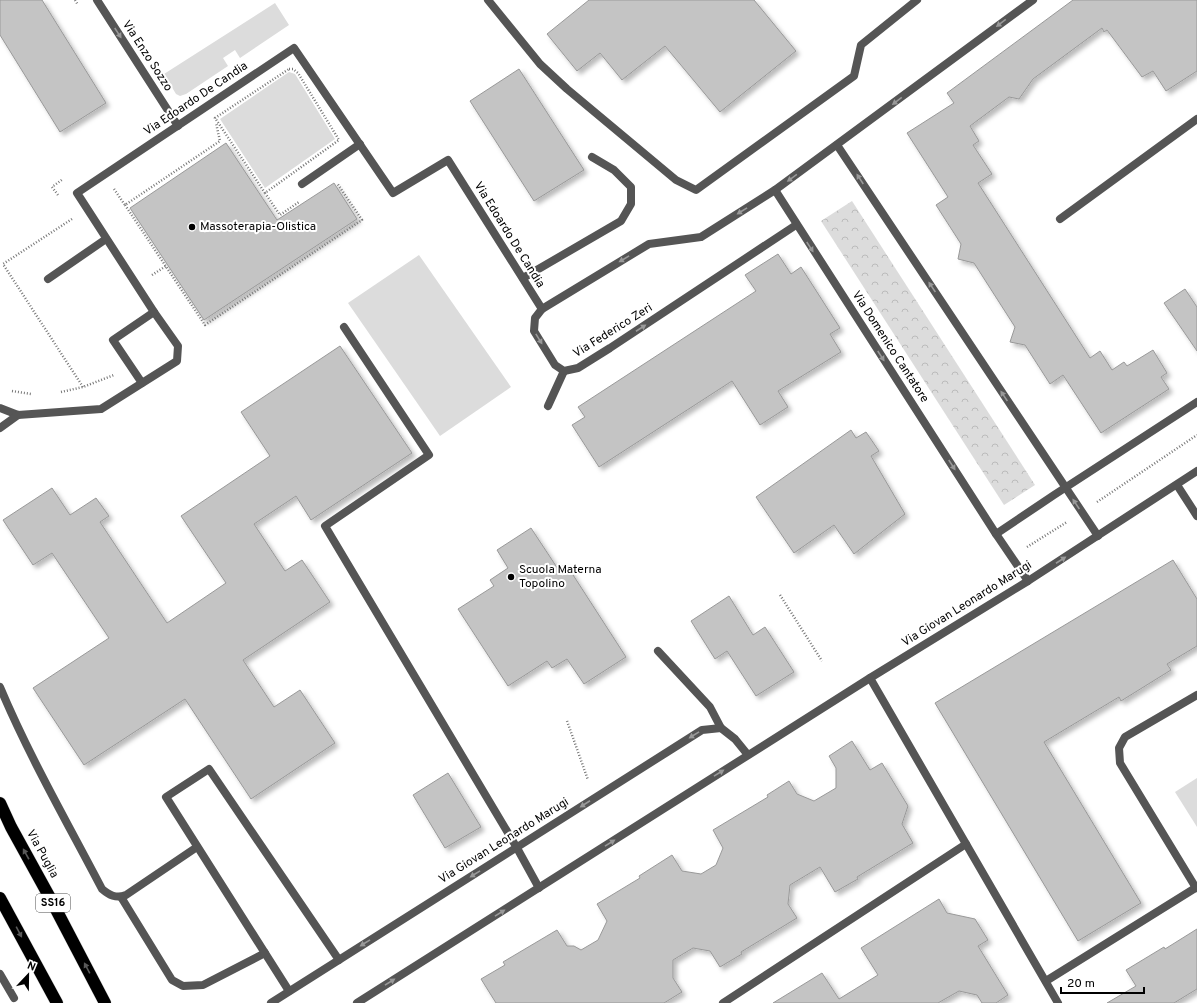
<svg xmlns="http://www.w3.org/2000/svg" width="1197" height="1003" viewBox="0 0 1197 1003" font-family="Overpass,sans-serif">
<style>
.green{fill:#dcdcdc}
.forest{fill:url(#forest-crowns)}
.building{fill:#c4c4c4;stroke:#999;filter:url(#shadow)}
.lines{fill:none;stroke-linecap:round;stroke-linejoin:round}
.highway-casing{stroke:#dbdbdb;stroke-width:13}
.path{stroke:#777;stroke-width:2.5;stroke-dasharray:1 2;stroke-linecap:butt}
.lane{stroke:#555;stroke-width:8}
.street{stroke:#555;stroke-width:8}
.highway{stroke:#000;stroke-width:12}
.oneway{fill:#999}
.oneway2{fill:#595959}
.poi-dot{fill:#000;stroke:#fff;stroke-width:1.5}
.labels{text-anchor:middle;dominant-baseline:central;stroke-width:4;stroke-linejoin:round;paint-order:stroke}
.shield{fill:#fff;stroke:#4c4c4c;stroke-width:1}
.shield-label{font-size:11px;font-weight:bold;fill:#000}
.street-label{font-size:12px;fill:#000;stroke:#fff}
.poi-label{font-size:12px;fill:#000;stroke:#fff;text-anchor:start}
</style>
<defs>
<pattern id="forest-crowns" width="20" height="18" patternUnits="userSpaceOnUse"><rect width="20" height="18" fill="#dcdcdc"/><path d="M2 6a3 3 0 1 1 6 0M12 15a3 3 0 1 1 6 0" fill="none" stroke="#bbb"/></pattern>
<filter id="shadow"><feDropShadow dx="3.5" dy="3.5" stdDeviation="2" flood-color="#0004"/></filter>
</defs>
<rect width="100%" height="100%" fill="#fff"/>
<g class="green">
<path d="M275 3 289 25 240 58 235 50 223 58 228 66 186 94 180 96 176 94 164 74Z"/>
<path d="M289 72 295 74 335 139 265 188 220 119Z"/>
<path d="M419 255 511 387 440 436 348 303Z"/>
<path d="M1197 778V827L1175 792Z"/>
</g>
<path class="forest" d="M852 201 1035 485 1004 505 821 221Z"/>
<g class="building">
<path d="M0 0H42L106 103 60 132 0 35Z"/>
<path d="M589 0H754L796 51 720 112 665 46 622 80 600 53 577 71 547 34Z"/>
<path d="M1073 0H1197V71L1166 91 1153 71 1142 77 1107 30 1104 32 1102 28 1033 79 1019 99 1009 97 970 126 979 141 973 145 992 174 978 183 1090 358 1100 351 1112 370 1124 362 1127 366 1153 350 1167 373 1161 377 1169 389 1101 433 1063 375 1050 384 1025 345 1010 342 1015 327 974 263 958 259 961 244 936 205 948 197 907 133 954 103 947 93Z"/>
<path d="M519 69 584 170 534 201 470 101Z"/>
<path d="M226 143 277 220 334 183 357 219 204 320 130 208Z"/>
<path d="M778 254 791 274 801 267 840 328 830 334 841 352 778 391 788 407 760 425 732 381 599 467 572 425 585 417 578 407 756 291 745 275Z"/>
<path d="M1185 289 1197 307V351L1164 303Z"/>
<path d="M340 346 412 453 311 520 296 496 254 524 285 571 302 560 330 602 243 660 274 707 300 690 335 743 251 799 185 699 84 765 33 688 109 638 52 553 33 565 3 520 52 488 70 515 96 498 109 516 100 522 167 623 226 583 181 516 270 456 241 412Z"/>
<path d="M851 430 856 438 866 432 879 451 871 456 905 514 854 554 834 525 794 553 756 497Z"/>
<path d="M531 528 558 569 566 564 626 657 584 684 567 659 552 668 547 661 508 686 458 609 494 586 490 580 508 568 497 550Z"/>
<path d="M1173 560 1197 599V646L1167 664 1171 670 1121 701 1119 697 1044 742 1141 903 1078 941 935 703Z"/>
<path d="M729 596 753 635 765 627 794 672 756 696 727 651 715 659 691 621Z"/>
<path d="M852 741 870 770 882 763 908 806 902 824 913 843 857 877 858 879 835 892 820 867 790 885 788 904 797 918 741 952 742 954 720 967 710 951 693 948 673 960V978L682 992 664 1003H496L481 979 505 965 503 962 557 930 567 946H574L581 950 598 940 607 921 597 904 640 878 639 876 672 855 682 871 701 874 716 865 723 848 713 830 768 797 767 795 789 781 797 794 814 801 836 788V768L829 756Z"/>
<path d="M448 773 481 827 445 848 413 795Z"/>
<path d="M939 899 947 913 975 919 988 940 978 946 1008 995 996 1003H982L977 995 959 991 938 1003H773L822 973 839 999 878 975 861 948Z"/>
<path d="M1197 929V989L1174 1003H1107L1136 986 1126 970 1164 947 1165 949Z"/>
</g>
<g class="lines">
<defs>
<g id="highway">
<path d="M0 803 11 827 49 896 105 1003"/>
<path d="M0 898 57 1003"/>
</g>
</defs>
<use href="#highway" class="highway-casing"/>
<g class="path">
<path d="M75 0 78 5"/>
<path d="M289 69H293L298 73 339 140 265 193 215 118Z"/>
<path d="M114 189 125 205 220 141 216 123"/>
<path d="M265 193 280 215 299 202"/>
<path d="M58 195 52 187 63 179"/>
<path d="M125 205 205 325 362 220 337 183"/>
<path d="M72 219 3 264 83 387"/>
<path d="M152 275 166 266"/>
<path d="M12 391 31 394"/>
<path d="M61 392 83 387 114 375"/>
<path d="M1097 502 1197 435"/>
<path d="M1027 547 1067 522"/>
<path d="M780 595 822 661"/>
<path d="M567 721 588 780"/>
</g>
<g class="lane">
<path d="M488 0 540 64 567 89 676 180 696 190 854 76 861 45 917 0"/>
<path d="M302 184 360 144"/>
<path d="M1060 219 1197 119"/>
<path d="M523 278 621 221 631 204V187L614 170 592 157"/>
<path d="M48 279 106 239"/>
<path d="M344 327 429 455 325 526 517 848"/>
<path d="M142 383 113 340 154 312"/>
<path d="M548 406 564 371"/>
<path d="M658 651 710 707 721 728"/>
<path d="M870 678 1058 1003"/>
<path d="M0 687C29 756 67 822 102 889 109 895 116 899 126 895L197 847"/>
<path d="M1196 888 1120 763 1119 748 1125 737 1197 695"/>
<path d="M121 897 172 980 183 986 203 985 265 953"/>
<path d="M1046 981 1197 887"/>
<path d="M289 991 166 797 209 769 339 960"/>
<path d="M723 1003 966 844"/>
</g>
<g class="street">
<path d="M97 0 178 126"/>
<path d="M837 145 1098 536"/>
<path d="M775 190 996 534 1028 581"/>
<path d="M796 225 610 348 578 368 564 371 555 365 534 331 535 318 542 309 649 244 701 237 775 190 1033 0"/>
<path d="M0 408 18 415 101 409 177 361 178 346 154 312 77 193 294 48 393 193 448 160 542 309"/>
<path d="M0 428 18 415"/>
<path d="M1177 485 1197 516"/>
<path d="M996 534 1054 495 1197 402"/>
<path d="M517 848 539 888"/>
<path d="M0 974 14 998"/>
<path d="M271 1003 702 730 721 728 735 739 748 755"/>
<path d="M357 1003 870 678 1028 581 1197 471"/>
</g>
<use href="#highway" class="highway"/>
</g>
<defs><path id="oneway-solid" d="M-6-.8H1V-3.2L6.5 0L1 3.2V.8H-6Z"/></defs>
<g class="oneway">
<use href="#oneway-solid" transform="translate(1001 23) rotate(143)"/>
<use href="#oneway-solid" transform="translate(118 33) rotate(57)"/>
<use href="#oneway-solid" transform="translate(897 101) rotate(143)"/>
<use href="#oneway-solid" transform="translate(792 178) rotate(144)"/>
<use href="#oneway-solid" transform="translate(860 179) rotate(-123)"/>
<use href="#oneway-solid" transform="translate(742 211) rotate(148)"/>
<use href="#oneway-solid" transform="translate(810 247) rotate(57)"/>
<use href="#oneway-solid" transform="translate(624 259) rotate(149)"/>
<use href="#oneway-solid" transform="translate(932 287) rotate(-124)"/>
<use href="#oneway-solid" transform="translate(641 328) rotate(-33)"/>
<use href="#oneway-solid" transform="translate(539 339) rotate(58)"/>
<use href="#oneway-solid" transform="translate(881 356) rotate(57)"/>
<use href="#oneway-solid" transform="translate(1004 396) rotate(-124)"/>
<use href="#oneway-solid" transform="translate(952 465) rotate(57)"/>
<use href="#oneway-solid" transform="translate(1076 504) rotate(-124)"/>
<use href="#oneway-solid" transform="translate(1061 560) rotate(-33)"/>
<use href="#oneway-solid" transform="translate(694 735) rotate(148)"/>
<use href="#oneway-solid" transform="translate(719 773) rotate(-32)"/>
<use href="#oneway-solid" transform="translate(585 804) rotate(147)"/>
<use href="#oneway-solid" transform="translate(610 843) rotate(-32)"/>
<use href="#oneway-solid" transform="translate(475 874) rotate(148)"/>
<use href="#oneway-solid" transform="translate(500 913) rotate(-32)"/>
<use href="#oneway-solid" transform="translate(365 943) rotate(148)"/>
<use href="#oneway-solid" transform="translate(390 982) rotate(-32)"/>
</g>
<g class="oneway2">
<use href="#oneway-solid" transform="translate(26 854) rotate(-119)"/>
<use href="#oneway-solid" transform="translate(19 932) rotate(62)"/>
<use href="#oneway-solid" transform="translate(87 968) rotate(-118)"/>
</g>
<g class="poi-dot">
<circle cx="192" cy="227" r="4"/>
<circle cx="511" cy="577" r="4"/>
</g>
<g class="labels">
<rect class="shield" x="36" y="894" width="34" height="18" rx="3"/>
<g class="shield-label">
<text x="53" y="903">SS16</text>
</g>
<g class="street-label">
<text transform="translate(147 56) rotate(57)">Via Enzo Sozzo</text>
<text transform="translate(196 99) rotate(-34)">Via Edoardo De Candia</text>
<text transform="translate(509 235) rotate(58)">Via Edoardo De Candia</text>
<text transform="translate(613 331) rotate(-32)">Via Federico Zeri</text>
<text transform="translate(890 347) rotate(57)">Via Domenico Cantatore</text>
<text transform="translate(967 604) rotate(-32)">Via Giovan Leonardo Marugi</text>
<text transform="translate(504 841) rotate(-32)">Via Giovan Leonardo Marugi</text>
<text transform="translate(42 854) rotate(61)">Via Puglia</text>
</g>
<g class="poi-label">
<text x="200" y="227">Massoterapia-Olistica</text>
<text x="519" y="570">Scuola Materna<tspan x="519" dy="14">Topolino</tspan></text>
</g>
</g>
<g transform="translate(28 975) rotate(22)" stroke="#ffffff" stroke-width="3" paint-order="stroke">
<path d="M0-3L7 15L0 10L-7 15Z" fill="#000000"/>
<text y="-6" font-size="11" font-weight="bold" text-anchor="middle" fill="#000000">N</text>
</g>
<path d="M1061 987v6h83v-6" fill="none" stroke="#000000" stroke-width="2"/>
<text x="1067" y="987" font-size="12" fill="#000000" stroke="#ffffff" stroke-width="3" paint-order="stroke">20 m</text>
</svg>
